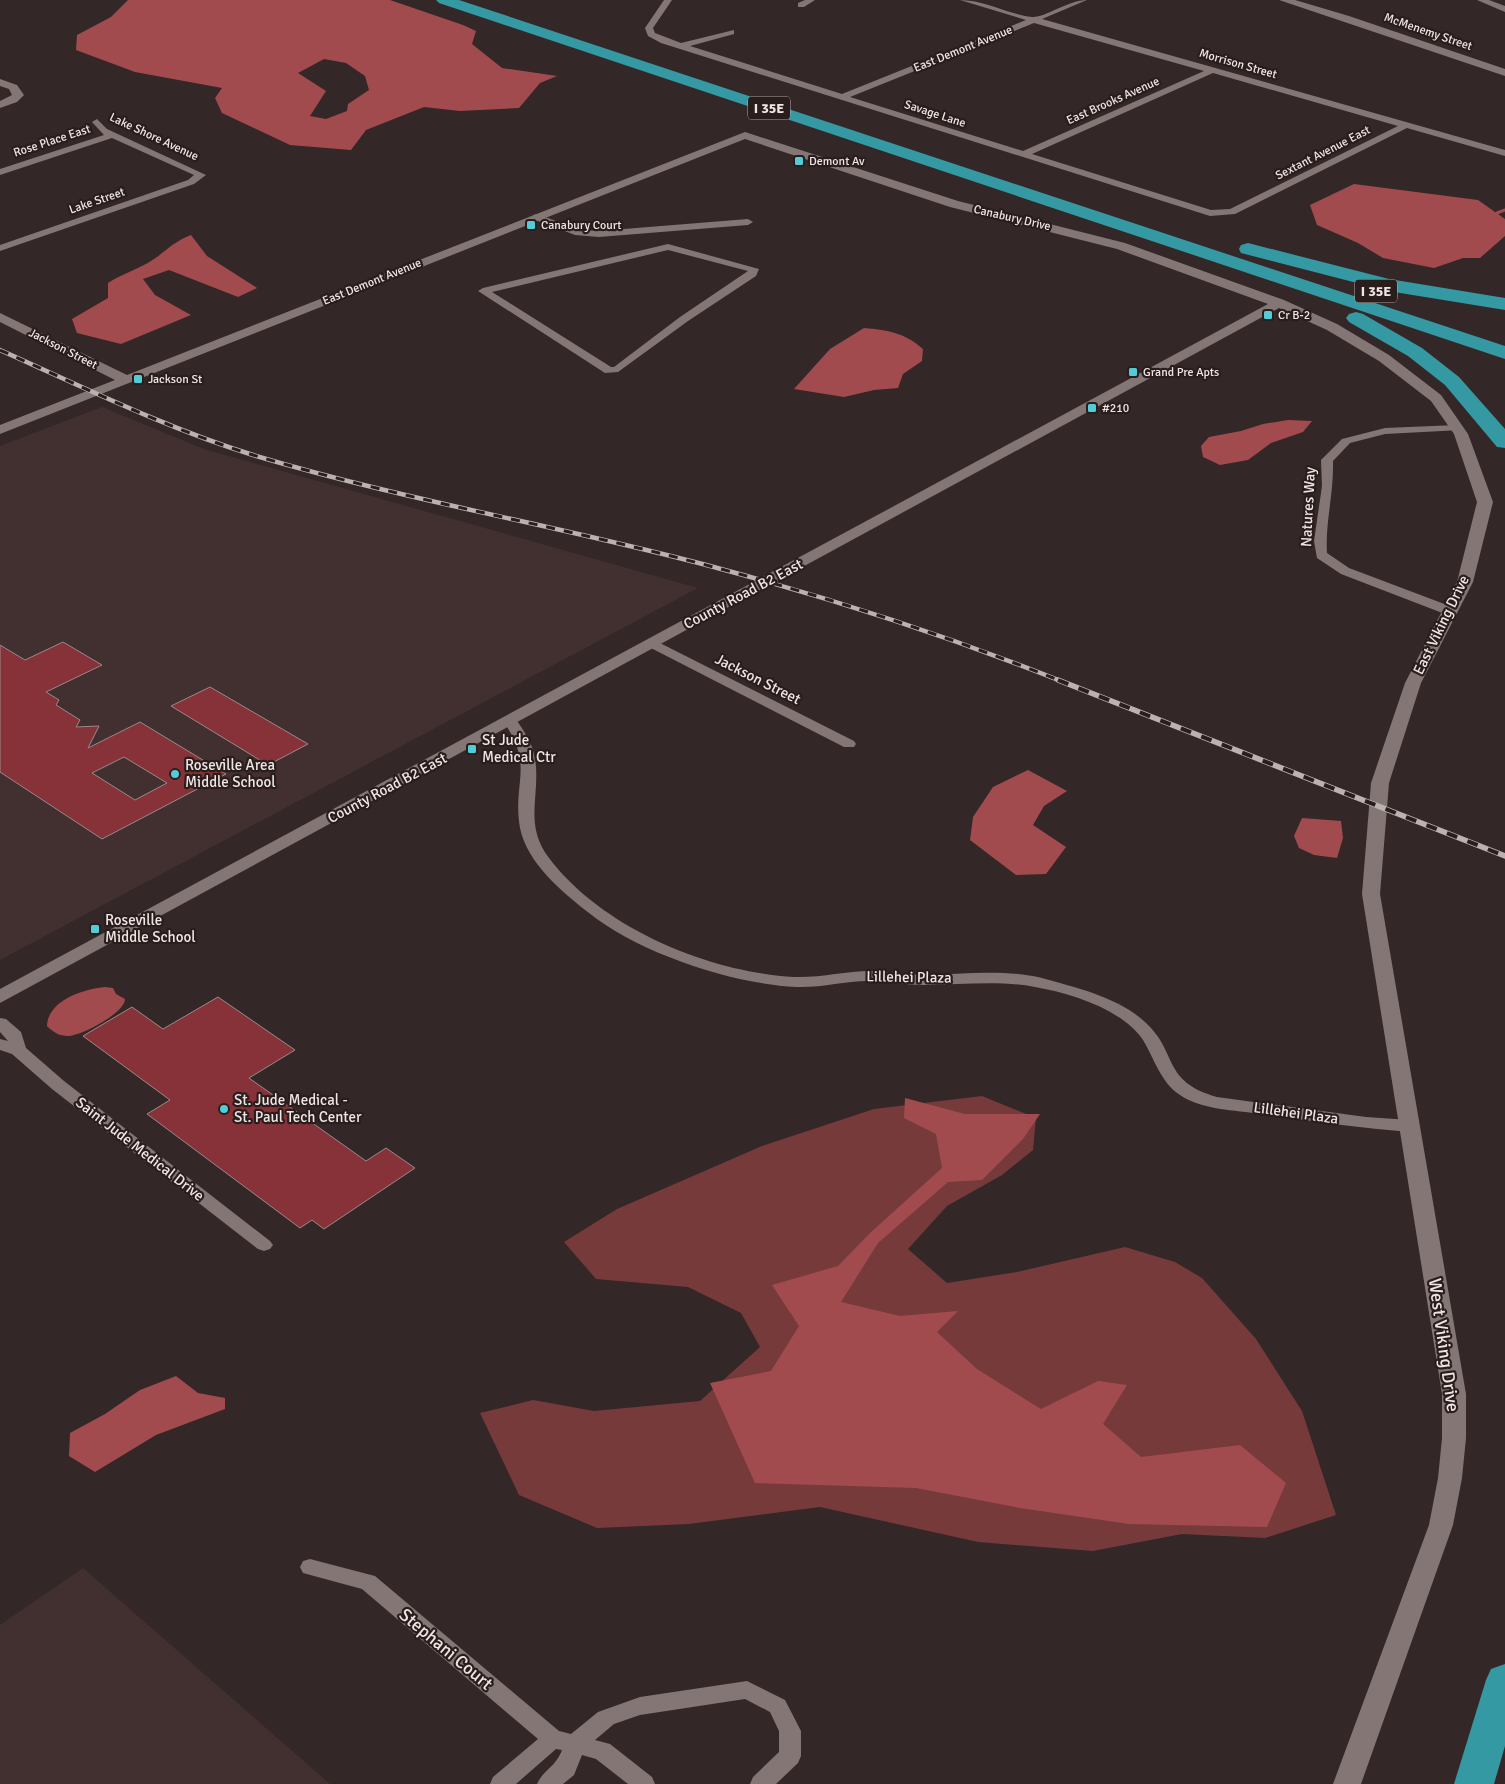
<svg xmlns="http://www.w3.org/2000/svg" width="1505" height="1784" viewBox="0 0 1505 1784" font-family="Signika,sans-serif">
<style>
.built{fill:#422f2f}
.green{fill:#763a3b}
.water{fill:#a24b4e;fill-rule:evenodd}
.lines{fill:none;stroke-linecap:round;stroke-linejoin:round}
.stream{stroke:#a24b4e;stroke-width:3}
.building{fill:#863238;stroke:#9a8a8a;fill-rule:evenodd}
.minor{fill:#857676;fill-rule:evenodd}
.tertiary{fill:#857676;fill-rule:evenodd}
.motorway{fill:#3499a2;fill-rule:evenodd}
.rail-far1-casing{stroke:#bcb2b2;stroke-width:4.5}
.rail-casing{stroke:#bcb2b2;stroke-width:5.5}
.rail-far1{stroke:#2a1e1d;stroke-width:3;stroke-dasharray:9;stroke-linecap:butt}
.rail{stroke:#2a1e1d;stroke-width:4;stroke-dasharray:11;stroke-linecap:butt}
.poi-dot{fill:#52ccd6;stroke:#2a1e1d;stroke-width:2}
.labels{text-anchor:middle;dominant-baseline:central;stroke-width:4.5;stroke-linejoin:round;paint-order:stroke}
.far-street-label{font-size:12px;fill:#eee5e5;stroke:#2a1e1d}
.far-poi-label{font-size:12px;fill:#eee5e5;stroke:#2a1e1d;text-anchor:start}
.shield{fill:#2a1e1d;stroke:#b3a9a9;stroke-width:1}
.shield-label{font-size:14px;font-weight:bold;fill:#eee5e5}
.street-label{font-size:15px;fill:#eee5e5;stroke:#2a1e1d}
.poi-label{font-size:15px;fill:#eee5e5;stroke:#2a1e1d;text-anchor:start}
.near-street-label{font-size:18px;fill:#eee5e5;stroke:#2a1e1d}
</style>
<rect width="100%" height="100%" fill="#342727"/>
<g class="built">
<path d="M102 407 204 449 698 588 0 960V446Z"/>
<path d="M83 1568 330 1784H0V1625Z"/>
</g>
<path class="green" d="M982 1096 1036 1118 1033 1150 1002 1175 947 1206 908 1249 947 1283 1017 1272 1125 1247 1175 1262 1202 1278 1256 1339 1302 1411 1336 1515 1265 1538 1182 1534 1093 1551 978 1542 820 1507 689 1524 597 1528 519 1495 480 1413 533 1400 594 1411 700 1401 760 1347 741 1313 688 1287 596 1279 564 1242 617 1209 762 1146 874 1109Z"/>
<g class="water">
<path d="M128 0H390L463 25 476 31 472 44 502 68 557 76 540 83 519 108 460 111 424 107 366 130 351 150 290 145 222 113 215 98 222 88 135 72 76 50 77 35 111 17ZM324 59 346 63 365 76 369 90 348 104 347 111 326 119 310 116 326 91 298 73Z"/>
<path d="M1354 184 1478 200 1505 219V236L1480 258H1463L1434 268 1383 258 1358 243 1317 225 1310 205Z"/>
<path d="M191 235 207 256 257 288 238 297 169 270 143 279 155 295 191 315 121 344 77 333 72 319 108 298V283C123 273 140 269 154 259 170 248 172 243 191 235Z"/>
<path d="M864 328C888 330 905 333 923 349L922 361 903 374 898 388 874 390 844 397 794 389 830 349Z"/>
<path d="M1288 420 1312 421 1303 432 1271 443 1248 460 1220 465 1203 457 1201 446 1209 437 1241 431 1263 424Z"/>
<path d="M1028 770 1067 791 1044 806 1033 825 1066 847 1046 874 1016 875 970 840 973 817 993 787Z"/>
<path d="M1302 818 1341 821 1343 838 1337 858 1314 855 1299 848 1294 836Z"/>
<path d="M105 987 113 988 116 994 125 999C125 1013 81 1036 68 1036 59 1036 53 1032 47 1026 48 1000 84 989 105 987Z"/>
<path d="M905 1098 965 1114H1040L1023 1139 982 1180 948 1182 878 1243 841 1302 900 1316 958 1311 937 1332 977 1369 1041 1409 1098 1381 1127 1385 1103 1424 1141 1457 1240 1445 1286 1483 1267 1527 1129 1524 1020 1508 916 1488 755 1483 710 1383 771 1371 799 1326 772 1285 838 1266 870 1233 942 1168 936 1134 904 1118Z"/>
<path d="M176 1376 198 1393 225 1398V1409L156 1435 95 1472 69 1456 70 1433 105 1414 140 1390Z"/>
</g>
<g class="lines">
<path class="stream" d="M1497 213 1505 210"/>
</g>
<g class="building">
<path d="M63 642 102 665 46 692 59 700 56 705 80 720 76 727 99 726 88 748 140 722 226 774 102 839 0 772V645L25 660ZM124 757 167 783 135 800 92 773Z"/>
<path d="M210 687 308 744 268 765 171 706Z"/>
<path d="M218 997 295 1050 249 1078 366 1161 386 1148 415 1168 324 1229 312 1220 300 1228 147 1114 170 1100 83 1036 132 1007 163 1029Z"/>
</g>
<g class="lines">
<g class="minor">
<path d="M664 0H672L653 28 655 33 681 43 734 30V34L690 46 842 94 1026 20 960 0C985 0 1007 14 1032 17 1045 18 1068 0 1087 0L1042 19 1505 150V156L1407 128 1235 214 1210 216 661 43 648 36 645 28ZM1034 23 1204 71 1023 151 850 97ZM1213 73 1398 126 1230 209 1211 210 1032 154Z"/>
<path d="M805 0H815L804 7H798V3Z"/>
<path d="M1477 0H1489L1505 6V12Z"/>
<path d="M97 119 107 129 206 175 194 184 0 251V245L188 180 194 175 112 138 0 175V169L104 135 92 122Z"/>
<path d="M537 214 580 230 599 231 748 219 753 222 748 225 599 237 575 235 533 219V215Z"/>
<path d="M668 244 759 269 756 276 688 321 618 372 605 373 478 291 483 288ZM668 250 748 271 680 317 614 367H611L492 292Z"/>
<path d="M1457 425 1461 426V430L1385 434 1350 443 1333 461C1334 493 1325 523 1327 553L1349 568 1455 608 1456 611 1455 614H1445L1341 574 1317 558 1314 541 1322 486 1321 460 1342 439 1385 428Z"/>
<path d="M652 639 854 741 856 744 854 747H844L647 646 645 643 647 640Z"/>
<path d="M510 717 515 718C524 731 532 742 535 758 541 795 523 824 549 858 602 928 708 972 794 977 820 978 845 971 871 971 889 971 907 975 925 975 962 974 1005 969 1042 978 1077 988 1118 997 1145 1022 1179 1053 1161 1081 1217 1097L1366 1117 1410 1120 1416 1122 1418 1126 1416 1130 1410 1132C1360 1128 1310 1121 1261 1114 1235 1110 1202 1110 1180 1095 1161 1083 1154 1058 1143 1040 1122 1009 1070 993 1035 987 999 980 960 985 924 985 905 985 887 981 868 981 844 981 821 988 796 987 732 984 639 953 589 913 562 892 527 863 520 828 512 782 535 766 503 721Z"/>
<path d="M0 1018 6 1019 21 1032 26 1048 64 1081 270 1241 273 1245 270 1249 264 1251 258 1249 52 1089 12 1054 0 1050V1039L8 1041 0 1032Z"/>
<path d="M310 1559 375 1576 559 1731 571 1734 598 1712 640 1697 747 1681 785 1700 801 1731V1756L798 1763 776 1784H750L753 1777 779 1752V1731L770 1712 745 1699 640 1715 614 1724 595 1740 610 1744 652 1777 655 1784H628L596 1759 582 1755 574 1775 563 1784H537C544 1769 555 1768 562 1750L556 1749 516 1784H490L493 1777 538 1739 362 1589 303 1573 300 1567 303 1561Z"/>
</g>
<g class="tertiary">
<path d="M1279 0H1295L1349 16 1505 69V76Z"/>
<path d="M0 79 17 85 24 95 17 102 0 108V101L12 95 9 89 0 86Z"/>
<path d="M745 132 958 201 1125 243 1284 300 1337 324 1389 355 1441 395 1468 434 1493 502 1473 582 1421 683 1389 783 1380 894 1466 1394V1438L1462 1478 1453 1525 1361 1784H1333L1429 1525 1438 1478 1442 1438V1394L1362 894 1371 783 1405 683 1457 582 1477 502 1454 434 1431 401 1379 361 1327 330 1279 308 0 1003V989L1268 304 1117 249 950 207 745 139 0 434V425L115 380 0 322V313L127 375Z"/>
</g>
<g class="motorway">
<path d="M436 0H459L1505 346V359L439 3Z"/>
<path d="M1248 243 1389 279 1505 298V310L1388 291 1241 253 1239 249 1241 245Z"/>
<path d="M1356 312 1363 314 1422 348 1459 377 1505 429V448L1497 447 1445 385 1408 356 1349 322 1346 318 1349 314Z"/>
<path d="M1505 1664V1746L1494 1784H1454L1486 1680 1491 1669Z"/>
</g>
<defs>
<path id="rail-far1" d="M0 350C83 387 166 428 253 455 407 501 566 527 721 569 837 600 950 637 1061 681"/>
<path id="rail" d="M1058 680 1505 856"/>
</defs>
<use href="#rail-far1" class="rail-far1-casing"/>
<use href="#rail" class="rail-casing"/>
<use href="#rail-far1" class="rail-far1"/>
<use href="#rail" class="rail"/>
</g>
<g class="poi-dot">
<rect x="794" y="156" width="10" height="10" rx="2.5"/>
<rect x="526" y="220" width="10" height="10" rx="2.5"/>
<rect x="1263" y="310" width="10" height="10" rx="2.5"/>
<rect x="1128" y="367" width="10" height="10" rx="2.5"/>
<rect x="133" y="374" width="10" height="10" rx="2.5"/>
<rect x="1087" y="403" width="10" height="10" rx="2.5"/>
<rect x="467" y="744" width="10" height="10" rx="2.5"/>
<circle cx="175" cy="774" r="5"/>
<rect x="90" y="924" width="10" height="10" rx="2.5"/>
<circle cx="224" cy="1109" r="5"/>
</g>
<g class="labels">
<g class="far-street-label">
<text transform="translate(1428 32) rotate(19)">McMenemy Street</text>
<text transform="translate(963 49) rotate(-22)">East Demont Avenue</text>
<text transform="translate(1238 64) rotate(16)">Morrison Street</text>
<text transform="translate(1113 101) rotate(-24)">East Brooks Avenue</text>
<text transform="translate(935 114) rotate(18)">Savage Lane</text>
<text transform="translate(154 137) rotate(25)">Lake Shore Avenue</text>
<text transform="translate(52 141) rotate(-18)">Rose Place East</text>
<text transform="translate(1323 153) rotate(-27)">Sextant Avenue East</text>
<text transform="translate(97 201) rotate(-19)">Lake Street</text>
<text transform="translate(1012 218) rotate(13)">Canabury Drive</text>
<text transform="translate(372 282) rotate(-22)">East Demont Avenue</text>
<text transform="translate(63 349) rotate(27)">Jackson Street</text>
</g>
<g class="far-poi-label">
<text x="809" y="161">Demont Av</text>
<text x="541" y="225">Canabury Court</text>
<text x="1278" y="315">Cr B-2</text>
<text x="1143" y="372">Grand Pre Apts</text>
<text x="148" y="379">Jackson St</text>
<text x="1102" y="408">#210</text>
</g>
<g class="shield">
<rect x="748" y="96.5" width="42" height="23" rx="4"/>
<rect x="1355" y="279.5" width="42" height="23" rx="4"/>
</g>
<g class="shield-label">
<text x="769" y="108">I 35E</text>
<text x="1376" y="291">I 35E</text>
</g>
<g class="street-label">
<text transform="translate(1308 507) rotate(-87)">Natures Way</text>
<text transform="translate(743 594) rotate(-28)">County Road B2 East</text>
<text transform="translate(1441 625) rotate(-64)">East Viking Drive</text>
<text transform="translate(758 679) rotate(27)">Jackson Street</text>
<text transform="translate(387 788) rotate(-28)">County Road B2 East</text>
<text transform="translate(909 977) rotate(1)">Lillehei Plaza</text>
<text transform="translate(1296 1113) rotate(8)">Lillehei Plaza</text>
<text transform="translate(140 1149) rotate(38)">Saint Jude Medical Drive</text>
</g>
<g class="poi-label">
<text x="482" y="740">St Jude<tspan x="482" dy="17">Medical Ctr</tspan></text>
<text x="185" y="765">Roseville Area<tspan x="185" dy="17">Middle School</tspan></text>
<text x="105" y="920">Roseville<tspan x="105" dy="17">Middle School</tspan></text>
<text x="234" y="1100">St. Jude Medical -<tspan x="234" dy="17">St. Paul Tech Center</tspan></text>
</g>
<g class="near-street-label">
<text transform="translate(1444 1345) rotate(82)">West Viking Drive</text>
<text transform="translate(446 1649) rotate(40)">Stephani Court</text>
</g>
</g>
</svg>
